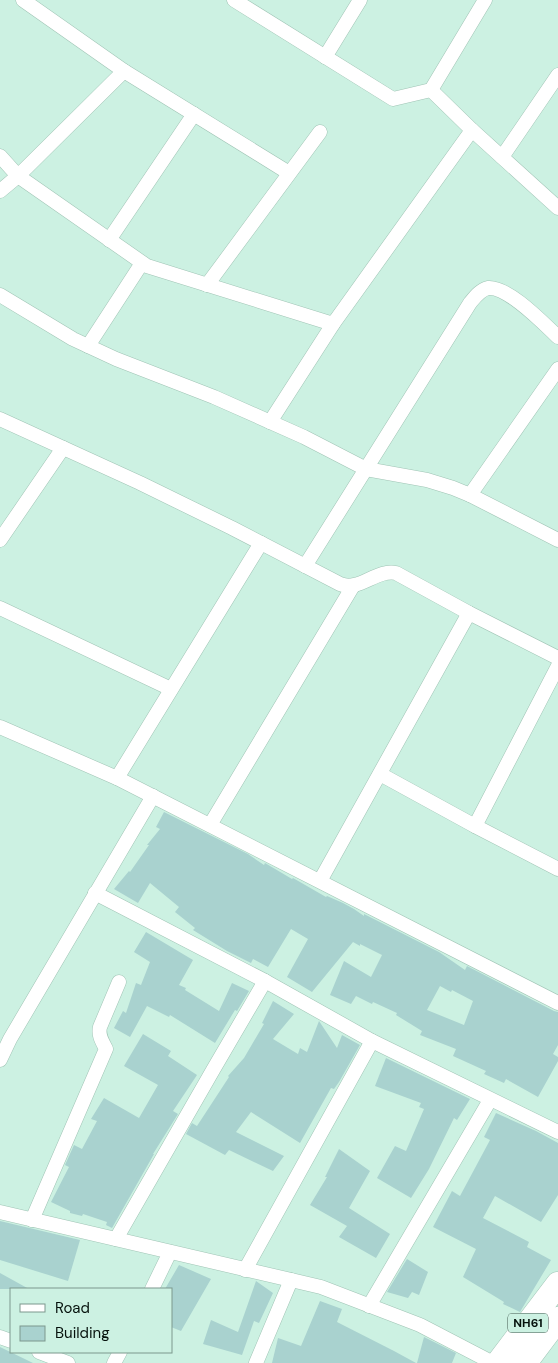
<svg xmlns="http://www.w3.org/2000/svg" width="558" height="1363" viewBox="0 0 558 1363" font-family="'DM Sans',sans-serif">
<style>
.building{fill:#a9d2cf;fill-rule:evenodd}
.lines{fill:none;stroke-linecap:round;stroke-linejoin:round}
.minor-casing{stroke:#a0c4b5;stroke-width:15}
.trunk-casing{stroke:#a0c4b5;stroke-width:25}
.minor{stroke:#fff;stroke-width:14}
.trunk{stroke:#fff;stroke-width:24}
.labels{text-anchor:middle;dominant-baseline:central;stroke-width:4;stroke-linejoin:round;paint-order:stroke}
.shield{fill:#ccf1e2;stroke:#41554d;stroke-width:1}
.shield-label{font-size:12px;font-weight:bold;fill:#06120d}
</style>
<rect width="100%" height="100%" fill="#ccf1e2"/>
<g class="building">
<path d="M164 812 248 854 264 865 265 863 292 879 293 878 326 897 327 896 343 903 354 909 364 916V914L439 952 465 970 467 966 554 1011 558 1012V1045L553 1054 558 1057V1061L538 1097 506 1079 504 1083 484 1074 486 1071 453 1056 456 1049 420 1035 422 1031 396 1015 397 1013 373 1002 372 1004 356 996 351 1004 330 995 344 961 371 977 382 955 360 944V946L353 942 312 992 287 977 308 939 291 929 268 967 253 959 251 963 227 951 193 930 195 928 175 912 179 907 150 883 138 903 114 889 129 871 130 872 149 845H147L160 829 156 827ZM440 986 451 992 452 990 473 1001 464 1025 427 1010Z"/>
<path d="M146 932 193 960 179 985 186 988 185 990 219 1011 232 983 249 991 237 1011 235 1010 215 1043 170 1015 169 1017 147 1006 130 1037 114 1028 123 1011 126 1013 136 983 141 985 150 962 134 952Z"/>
<path d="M273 1001 294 1014 273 1039 298 1054 300 1048 307 1052 319 1021 337 1048 342 1035 360 1045 339 1082 334 1089 331 1088 300 1143 251 1112 236 1132 284 1156 273 1171 229 1150 225 1155 186 1134 192 1123 197 1126 229 1077 228 1076 244 1058 264 1024 262 1023Z"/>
<path d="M143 1034 171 1051 168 1056 197 1075 173 1111 178 1114 153 1154H154L112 1228 106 1225 107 1222 83 1214 82 1216 70 1213V1211L51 1202 69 1167 65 1165 74 1145 82 1149 97 1121 91 1119 104 1098 139 1118 158 1085 124 1066Z"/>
<path d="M386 1058 470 1099 457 1120 454 1118 429 1169 411 1198 377 1178 395 1146 406 1151 424 1109 419 1107 421 1103 375 1086Z"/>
<path d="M496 1113 536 1131 558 1143V1195L541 1222 495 1196 483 1218 529 1242 527 1247 551 1260 520 1312 503 1304 504 1302 463 1277 476 1249 433 1227 452 1191 460 1196 490 1140 484 1137Z"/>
<path d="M339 1149 370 1171 349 1208 390 1234 376 1258 339 1237 347 1226 310 1205 327 1177H325Z"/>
<path d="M0 1221 80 1240 68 1281 0 1260Z"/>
<path d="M407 1259 428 1272 419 1295 412 1292 408 1298 387 1292Z"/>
<path d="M179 1265 211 1279 181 1331 171 1327V1289H165Z"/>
<path d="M0 1273 29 1289H0Z"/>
<path d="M256 1281 273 1293 259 1323 254 1321 242 1355 203 1344 211 1320 238 1332Z"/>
<path d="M320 1301 342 1309 337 1322 394 1351 416 1363H272L278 1338 301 1346Z"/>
<path d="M424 1337 456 1353 452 1363H417Z"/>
<path d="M0 1347 33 1363H0Z"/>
</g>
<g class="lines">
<defs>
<g id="minor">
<path d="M23 0 124 71 289 173"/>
<path d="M234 0 393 99 431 90 472 130 558 208"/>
<path d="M325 57 360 0"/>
<path d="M431 90 485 0"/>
<path d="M0 156 18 176 147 266 333 324 472 130"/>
<path d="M502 157 558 75"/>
<path d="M0 191 18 176 124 71"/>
<path d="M109 240 194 114"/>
<path d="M207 285 320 132"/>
<path d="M0 295 73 339 116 359 214 397 304 437 366 469 427 480 453 488 470 495 558 540"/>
<path d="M88 346 142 263"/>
<path d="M0 419 140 483 232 528 340 584C359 592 376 569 396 573L469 613 558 658"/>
<path d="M270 422 333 324"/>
<path d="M470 495 558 369"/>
<path d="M0 540 63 448"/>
<path d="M305 566 470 303C475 297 480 290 488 288 508 286 544 324 558 337"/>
<path d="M0 608 171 689"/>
<path d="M0 727 117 778 558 1003"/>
<path d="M380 774 475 826 558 869"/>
<path d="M117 778 261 543"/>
<path d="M210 825 353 586"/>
<path d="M475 826 558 666"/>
<path d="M320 881 469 613"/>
<path d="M95 893 265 981 372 1041 558 1132"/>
<path d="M0 1060 10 1039 153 796"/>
<path d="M0 1212 321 1287 420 1325 493 1363"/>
<path d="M32 1220 106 1049C102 1041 98 1035 100 1027L119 982"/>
<path d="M116 1239 213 1070 265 981"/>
<path d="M245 1270 372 1041"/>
<path d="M152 1289 170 1252"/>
<path d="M369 1306 490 1100"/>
<path d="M0 1337 11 1341"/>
<path d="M39 1352 68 1363"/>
<path d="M114 1363 120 1352"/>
<path d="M256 1363 291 1280"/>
</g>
<g id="trunk">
<path d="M498 1363 558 1284"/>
<path d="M525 1363 558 1319"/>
</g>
</defs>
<use href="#minor" class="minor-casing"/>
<use href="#trunk" class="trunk-casing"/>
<use href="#minor" class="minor"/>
<use href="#trunk" class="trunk"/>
</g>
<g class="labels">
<rect class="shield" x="508" y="1313.5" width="40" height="19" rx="4"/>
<g class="shield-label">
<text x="528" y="1323">NH61</text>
</g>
</g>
<rect x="10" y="1288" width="162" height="65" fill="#ccf1e2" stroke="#7d988d"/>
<rect x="20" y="1304" width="25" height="8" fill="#ffffff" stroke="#7d988d"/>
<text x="55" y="1313" font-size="15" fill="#06120d">Road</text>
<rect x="20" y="1326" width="25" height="15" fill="#a9d2cf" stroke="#7d988d"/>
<text x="55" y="1338" font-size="15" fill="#06120d">Building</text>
</svg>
